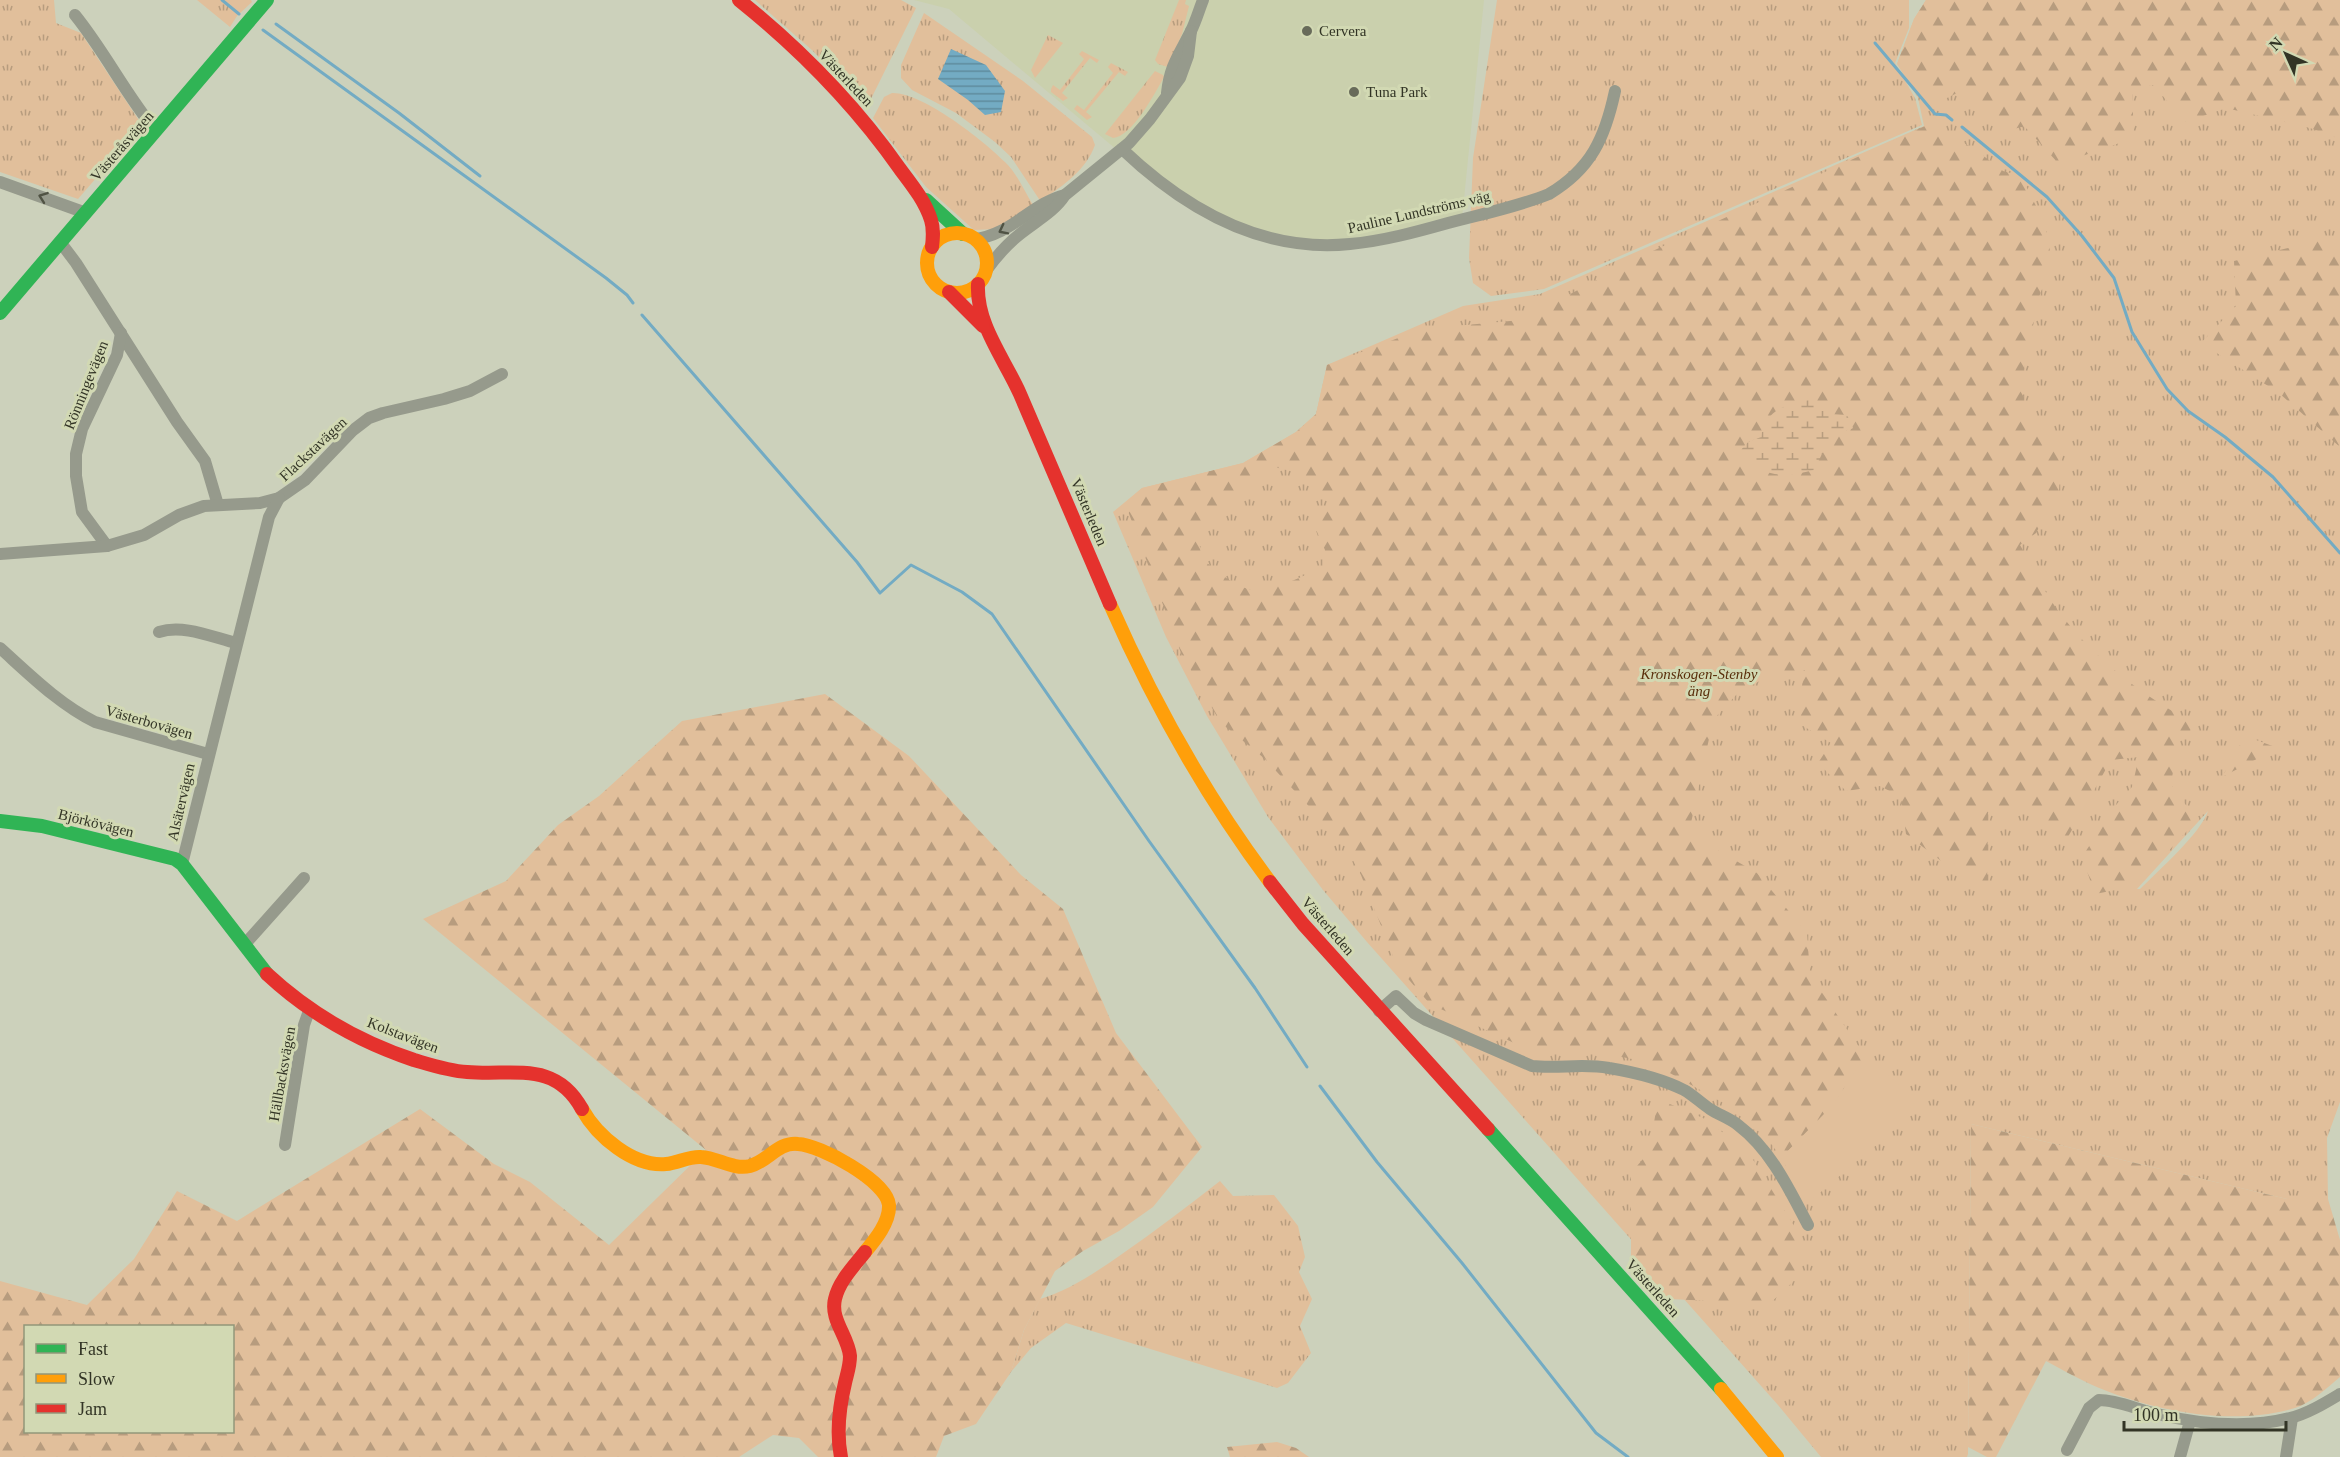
<svg xmlns="http://www.w3.org/2000/svg" width="2340" height="1457" viewBox="0 0 2340 1457" font-family="'Times New Roman',serif">
<style>
.built{fill:#cad0ad}
.grass{fill:url(#grass-tufts);fill-rule:evenodd}
.forest{fill:url(#forest-firs);fill-rule:evenodd}
.wetland{fill:url(#wetland-marsh)}
.pitch{fill:#e1bf9b}
.water{fill:url(#water-rules)}
.lines{fill:none;stroke-linecap:round;stroke-linejoin:round}
.stream{stroke:#73abc3;stroke-width:3}
.street{stroke:#969a8c;stroke-width:12}
.fast{stroke:#30b455;stroke-width:14}
.slow{stroke:#ff9f0a;stroke-width:14}
.jam{stroke:#e5322d;stroke-width:14}
.oneway{stroke:#505344}
.poi-dot{fill:#686b5a;stroke:#d2d9b3;stroke-width:2}
.labels{text-anchor:middle;dominant-baseline:central;stroke-width:6;stroke-linejoin:round;paint-order:stroke}
.poi-label{font-size:15px;fill:#323425;stroke:#d2d9b3;text-anchor:start}
.street-label{font-size:15px;fill:#323425;stroke:#d2d9b3}
.park-label{font-size:15px;font-style:italic;fill:#5a2f0b;stroke:#d2d9b3}
</style>
<defs>
<pattern id="grass-tufts" width="24" height="20" patternUnits="userSpaceOnUse" patternTransform="scale(1.5)"><rect width="24" height="20" fill="#e1bf9b"/><path d="M3 7l-1-3M5 7V3M7 7l1-3M15 17l-1-3M17 17v-4M19 17l1-3" fill="none" stroke="#b79c7e"/></pattern>
<pattern id="forest-firs" width="22" height="20" patternUnits="userSpaceOnUse" patternTransform="scale(1.5)"><rect width="22" height="20" fill="#e1bf9b"/><path d="M5 1l3.5 6h-7zM16 11l3.5 6h-7z" fill="#b79c7e"/></pattern>
<pattern id="wetland-marsh" width="20" height="14" patternUnits="userSpaceOnUse" patternTransform="scale(1.5)"><rect width="20" height="14" fill="#e1bf9b"/><path d="M1 5h8M5 5V1M11 12h8M15 12V8" fill="none" stroke="#b79c7e"/></pattern>
<pattern id="water-rules" width="6" height="5" patternUnits="userSpaceOnUse" patternTransform="scale(1.5)"><rect width="6" height="5" fill="#73abc3"/><path d="M0 2.5h6" fill="none" stroke="#5f8c9e"/></pattern>
</defs>
<rect width="100%" height="100%" fill="#ccd1bb"/>
<path class="built" d="M914 0H1484L1462 219 1353 245 1274 241 1160 186 949 9Z"/>
<g class="grass">
<path d="M0 0H54L56 23 81 33 142 125 78 199 0 172Z"/>
<path d="M197 0H251L252 2 237 16 230 27Z"/>
<path d="M755 0H901L916 8 866 109 813 51Z"/>
<path d="M1179 0H1186L1185 4 1189 6 1182 34 1168 67 1158 64 1155 60Z"/>
<path d="M1497 0H1909V28L1895 63 1915 98 1922 125 1544 289 1491 296 1473 283 1469 258 1473 158Z"/>
<path d="M1926 0H2340V1102L2327 1138 2328 1199H2287L1971 1124 1968 1454 1967 1457H1821L1778 1405 1367 942 1323 890 1268 817 1207 716 1166 637 1113 512 1142 488 1243 463 1296 432 1316 414 1327 365 1463 306 1540 294 1924 126 1918 98 1897 64 1914 19ZM2208 811C2201 833 2158 871 2140 889H2137Z"/>
<path d="M924 13 1023 81 1092 137 1095 145C1086 170 1064 185 1042 200L1039 199 1011 157 995 142 956 113 912 90 901 78V65Z"/>
<path d="M1048 35 1063 43 1035 78 1031 70Z"/>
<path d="M1082 51 1099 60 1097 63 1090 58 1062 93 1068 98 1063 101 1051 92V89L1053 85 1060 90 1084 59 1079 54Z"/>
<path d="M1111 63 1128 72 1125 76 1119 72 1086 112 1092 117 1087 120 1074 109 1077 105 1084 110 1113 73 1108 67Z"/>
<path d="M1155 71 1163 75 1164 77C1155 93 1132 137 1113 138L1105 134Z"/>
<path d="M892 93C922 92 983 140 1005 162 1017 173 1024 191 1033 205L996 229 974 230 926 187 873 118 884 97Z"/>
<path d="M1220 1181 1233 1196 1274 1195 1298 1226 1305 1257 1299 1272 1312 1299 1300 1326 1311 1353 1288 1383 1277 1388 1066 1323 1031 1348 1011 1372 1024 1330 1040 1299C1070 1290 1096 1272 1122 1254 1155 1231 1188 1206 1220 1181Z"/>
</g>
<g class="forest">
<path d="M1926 0H2340V139L2310 128 2226 108 2186 122 2153 85 2132 90 2134 138 2059 164 2026 128 2021 127 2003 132 1988 119 1981 104 1959 92 1941 101 1925 92 1897 64 1914 19Z"/>
<path d="M1925 126 1972 147 2003 171 2021 176 2045 224 2052 262 2039 297 2021 384 2027 418 2046 434 2061 455 2059 491 2036 533 2020 545C2033 567 2044 592 2059 612 2095 660 2144 697 2197 725L2178 741 2171 784 2185 804 2199 818 2136 886 2095 894 2082 857 2116 805 2132 787 2139 757 2111 760 2064 844 2026 810 1988 813 1987 886H1974L1906 834 1901 797 1880 786 1846 791 1818 763 1831 743 1795 721 1805 670 1768 676 1737 694 1713 720 1691 823 1707 844 1757 873 1807 933 1810 975 1865 1056 1832 1106 1781 1158 1761 1128 1727 1105 1652 1063 1582 1049H1527L1430 1004 1397 966 1361 875 1344 844 1265 759 1220 722 1181 653 1125 503 1142 488 1243 463 1296 432 1316 414 1327 365 1422 329 1521 320 1644 255ZM1853 428 1831 436 1740 451 1748 442 1761 437ZM1274 467 1300 473 1317 487 1328 501V510L1314 525 1325 550 1323 566C1307 575 1272 592 1253 590 1234 587 1216 570 1202 559L1197 529 1246 481Z"/>
<path d="M2317 241 2340 243V447L2279 393 2201 343 2236 306 2234 261Z"/>
<path d="M825 694 909 756 1021 875 1063 909 1116 1033 1202 1147 1153 1207 1119 1231 1083 1251 1055 1271 1024 1330 1011 1372 976 1424 944 1436 936 1457H818L799 1438 773 1435 739 1457H0V1281L87 1305 134 1259 177 1191 237 1221 420 1109 494 1164 530 1182 609 1245 706 1150 423 919 506 881 558 825 599 796 682 721ZM26 1326H232V1432H26Z"/>
<path d="M2245 736 2278 748 2222 777Z"/>
<path d="M1658 1099 1703 1118 1747 1150 1796 1229 1799 1250 1797 1278 1766 1307 1755 1303 1668 1299 1631 1259V1173L1649 1152Z"/>
<path d="M1971 1124 2287 1199H2328L2340 1240V1377C2327 1388 2311 1403 2295 1408 2232 1427 2150 1411 2090 1384 2075 1377 2061 1369 2046 1361L1996 1457H1987L1968 1447Z"/>
<path d="M1277 1442 1296 1448 1309 1457H1230L1227 1447Z"/>
</g>
<path class="wetland" d="M1808 400 1823 402 1830 414 1847 415 1853 428 1831 436 1814 470C1781 478 1763 478 1740 451L1748 442 1761 437C1765 410 1785 405 1808 400Z"/>
<path class="pitch" d="M1865 1056 1917 1099 1888 1137 1871 1149 1808 1203 1781 1158 1832 1106Z"/>
<path class="water" d="M951 49 986 65 1005 91 1001 112 985 115 968 100 938 79Z"/>
<g class="lines">
<g class="stream">
<path d="M222 0 239 14"/>
<path d="M276 24 399 113 480 176"/>
<path d="M263 30 606 278 627 295 633 303"/>
<path d="M1875 43 1935 114 1946 115 1952 120"/>
<path d="M1962 127 2047 197 2082 236 2114 278 2132 332 2167 389 2188 411 2225 437 2273 477 2340 553"/>
<path d="M642 315 857 562 880 593 911 565 962 592 992 614 1149 841 1255 988 1307 1067"/>
<path d="M1320 1086 1377 1162 1462 1263 1596 1433 1628 1457"/>
</g>
<g class="street">
<path d="M75 15C105 52 126 95 156 131"/>
<path d="M1167 93C1170 65 1179 55 1191 31 1196 21 1199 10 1203 0"/>
<path d="M1122 149C1185 209 1261 253 1350 244 1383 241 1416 232 1448 223 1482 214 1517 207 1549 194 1591 169 1605 138 1615 91"/>
<path d="M0 182 86 213"/>
<path d="M974 239C1010 236 1032 203 1065 195"/>
<path d="M61 243 76 263 177 422 205 461 218 505"/>
<path d="M985 272C995 258 1006 245 1020 234 1036 221 1054 212 1065 195L1129 143 1150 119 1180 78 1188 56 1191 31"/>
<path d="M107 546 82 512 76 476V454L82 429 117 355 121 333"/>
<path d="M0 554 107 546 144 535 179 515 204 506 260 503 279 498 305 480 352 431 369 418 383 413 444 399 470 391 502 374"/>
<path d="M159 632C183 624 212 637 236 643"/>
<path d="M0 648C30 675 59 704 95 722L208 754"/>
<path d="M182 864 269 517 279 498"/>
<path d="M245 944 304 878"/>
<path d="M1379 1011 1396 996 1414 1013 1426 1020 1532 1066C1558 1069 1583 1063 1609 1068 1633 1072 1662 1079 1684 1090 1693 1095 1701 1103 1710 1109 1719 1115 1729 1118 1738 1125 1771 1150 1789 1189 1808 1225"/>
<path d="M285 1145 304 1025 310 1008"/>
<path d="M2067 1450 2089 1408 2099 1400C2118 1400 2138 1410 2157 1414 2199 1424 2247 1429 2290 1418 2307 1414 2325 1403 2340 1394"/>
<path d="M2180 1457 2190 1421"/>
<path d="M2286 1457 2292 1418"/>
</g>
<g class="fast">
<path d="M926 200 963 234"/>
<path d="M0 313 267 0"/>
<path d="M0 821 42 826 175 859 182 864 267 974"/>
<path d="M1488 1129 1721 1389"/>
</g>
<g class="slow">
<circle cx="957" cy="263" r="30"/>
<path d="M1110 604C1154 704 1204 794 1270 882"/>
<path d="M582 1109C597 1136 633 1167 666 1164 678 1163 689 1156 701 1157 718 1158 733 1170 750 1166 769 1161 777 1142 798 1144 820 1145 887 1181 889 1205 890 1222 875 1240 865 1252"/>
<path d="M1721 1389 1777 1457"/>
</g>
<g class="jam">
<path d="M739 0C800 49 855 105 900 169 912 185 925 201 931 220 934 229 933 238 932 247"/>
<path d="M978 284C976 324 1004 358 1020 394 1050 464 1080 534 1110 604"/>
<path d="M949 292 983 326"/>
<path d="M1270 882 1303 924 1488 1129"/>
<path d="M267 974C309 1013 360 1042 414 1060 431 1065 449 1071 467 1072 514 1076 555 1060 582 1109"/>
<path d="M841 1457C836 1432 839 1408 845 1383 847 1374 850 1366 850 1356 848 1336 830 1320 835 1299 839 1281 854 1266 865 1252"/>
</g>
</g>
<defs><path id="oneway-chevron" d="M-2-3.5L2.5 0L-2 3.5" fill="none" stroke-width="1.6" stroke-linecap="round" stroke-linejoin="round" transform="scale(1.5)"/></defs>
<g class="oneway">
<use href="#oneway-chevron" transform="translate(43 197) rotate(-160)"/>
<use href="#oneway-chevron" transform="translate(1003 230) rotate(153)"/>
</g>
<g class="poi-dot">
<circle cx="1307" cy="31" r="6"/>
<circle cx="1354" cy="92" r="6"/>
</g>
<g class="labels">
<g class="poi-label">
<text x="1319" y="31">Cervera</text>
<text x="1366" y="92">Tuna Park</text>
</g>
<g class="street-label">
<text transform="translate(846 78) rotate(47)">Västerleden</text>
<text transform="translate(122 146) rotate(-49)">Västeråsvägen</text>
<text transform="translate(1419 212) rotate(-13)">Pauline Lundströms väg</text>
<text transform="translate(86 385) rotate(-68)">Rönningevägen</text>
<text transform="translate(313 449) rotate(-43)">Flackstavägen</text>
<text transform="translate(1089 512) rotate(67)">Västerleden</text>
<text transform="translate(149 722) rotate(16)">Västerbovägen</text>
<text transform="translate(181 802) rotate(-77)">Alsätervägen</text>
<text transform="translate(96 823) rotate(14)">Björkövägen</text>
<text transform="translate(1328 926) rotate(49)">Västerleden</text>
<text transform="translate(403 1035) rotate(21)">Kolstavägen</text>
<text transform="translate(282 1074) rotate(-80)">Hällbacksvägen</text>
<text transform="translate(1653 1288) rotate(48)">Västerleden</text>
</g>
<g class="park-label">
<text x="1699" y="674">Kronskogen-Stenby<tspan x="1699" dy="17">äng</tspan></text>
</g>
</g>
<rect x="24" y="1325" width="210" height="108" fill="#d2d9b3" stroke="#92977a" stroke-width="1.5"/>
<rect x="36" y="1344" width="30" height="9" fill="#30b455" stroke="#92977a" stroke-width="1.5"/>
<text x="78" y="1355" font-size="18" fill="#323425">Fast</text>
<rect x="36" y="1374" width="30" height="9" fill="#ff9f0a" stroke="#92977a" stroke-width="1.5"/>
<text x="78" y="1385" font-size="18" fill="#323425">Slow</text>
<rect x="36" y="1404" width="30" height="9" fill="#e5322d" stroke="#92977a" stroke-width="1.5"/>
<text x="78" y="1415" font-size="18" fill="#323425">Jam</text>
<g transform="translate(2286 54) rotate(315)" stroke="#d2d9b3" stroke-width="4.5" paint-order="stroke">
<path d="M0-4.5L10 22L0 15L-10 22Z" fill="#323425"/>
<text y="-9" font-size="16" font-weight="bold" text-anchor="middle" fill="#323425">N</text>
</g>
<path d="M2124 1421v9h162v-9" fill="none" stroke="#323425" stroke-width="3"/>
<text x="2133" y="1421" font-size="18" fill="#323425" stroke="#d2d9b3" stroke-width="4.5" paint-order="stroke">100 m</text>
</svg>
